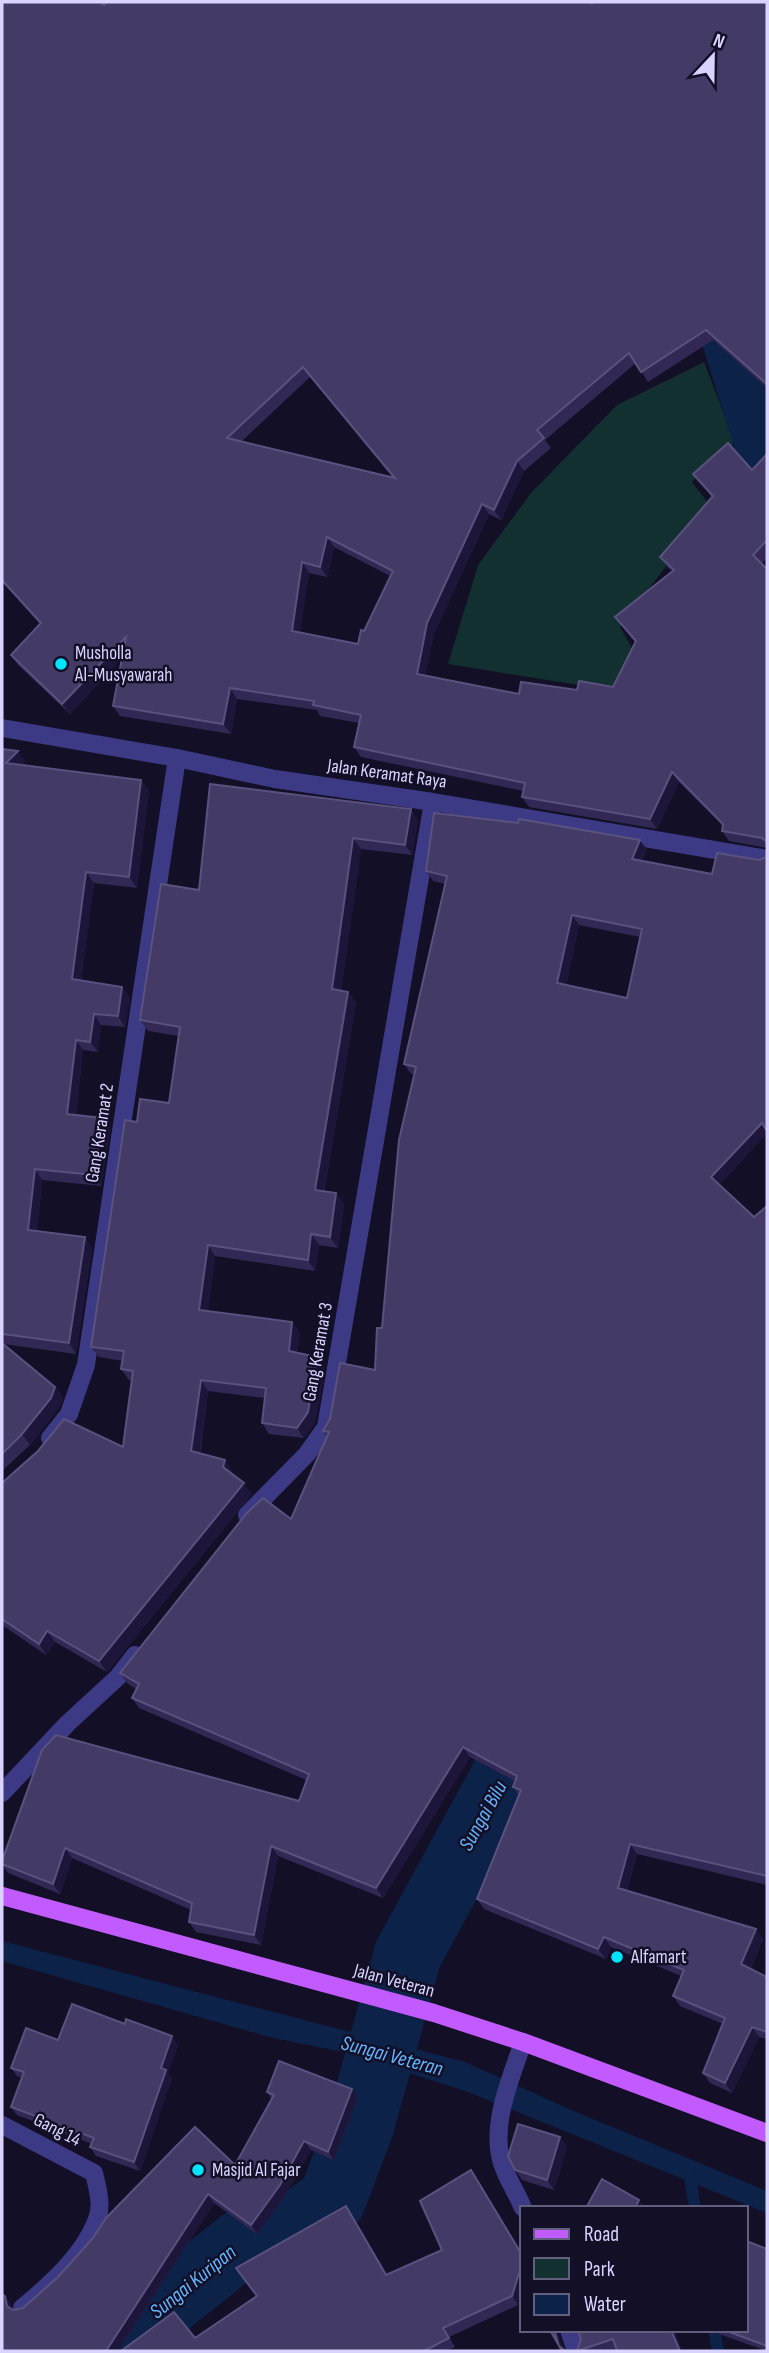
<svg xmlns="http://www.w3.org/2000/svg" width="769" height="2353" viewBox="0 0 769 2353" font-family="'Sofia Sans Condensed',sans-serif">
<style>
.green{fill:#12302f}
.water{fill:#0c2248}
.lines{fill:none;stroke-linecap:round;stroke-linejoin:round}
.stream{stroke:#0c2248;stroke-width:12}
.river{stroke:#0c2248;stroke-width:68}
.minor{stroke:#3d3a85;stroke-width:18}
.major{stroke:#c25bff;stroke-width:18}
.wall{fill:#312854;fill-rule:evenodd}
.shaded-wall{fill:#1d163a}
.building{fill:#433a66;stroke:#5a527e;stroke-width:2;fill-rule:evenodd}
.poi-dot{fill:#00e5ff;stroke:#130f26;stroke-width:2.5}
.labels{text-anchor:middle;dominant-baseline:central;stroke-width:5;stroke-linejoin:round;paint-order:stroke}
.poi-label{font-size:19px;fill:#d9d4ff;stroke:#130f26;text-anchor:start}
.street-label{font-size:19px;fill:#d9d4ff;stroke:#130f26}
.water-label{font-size:21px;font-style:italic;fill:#62b6ff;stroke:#130f26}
</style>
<rect width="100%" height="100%" fill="#130f26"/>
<path class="green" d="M704 362 735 443 692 482 711 507 620 627 634 652 610 690 448 664 478 565 531 493 617 405Z"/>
<path class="water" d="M2 1941 465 2062 569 2109 767 2191V2213L468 2092 347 2053 269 2037 2 1961Z"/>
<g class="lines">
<g class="stream">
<path d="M689 2171 695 2208"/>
<path d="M714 2330 718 2351"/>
</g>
<g class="river">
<path d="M705 286 734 333 767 438"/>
<path d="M107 2351 243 2242 298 2224 332 2200 360 2126 408 1954 509 1769 544 1691"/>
</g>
<g class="minor">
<path d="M2 728 177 758 275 779 433 802 767 859"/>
<path d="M50 1438 69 1414 86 1365 177 758"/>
<path d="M247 1515 307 1454 326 1427 433 802"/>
<path d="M2 1793 68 1723 118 1677 135 1655"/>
<path d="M2 2125 94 2173C97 2186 102 2203 98 2216 86 2253 51 2284 22 2308"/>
<path d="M523 2208C517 2193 507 2179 502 2163 490 2125 511 2078 523 2042"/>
<path d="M569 2330 576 2351"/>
</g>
<path class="major" d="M2 1896 434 2013 523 2042 767 2133"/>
</g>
<g class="wall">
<path d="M2 2 104 5 767 2V388L713 340 648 382 636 363 545 440 551 448 524 471 501 520 489 514 434 634 425 676 519 694 613 687 635 642 615 617 672 571 667 567 660 557 712 497 693 474 752 470 767 454V558L762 563 767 569V848L729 841 722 831 723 826 679 782 657 829 529 807 522 797 523 791 361 757 354 747 359 723 320 716 317 710 237 699 231 734 120 716 113 706 122 658 70 714 18 665 11 655 40 624 2 582ZM310 377 393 478 242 441ZM334 547 390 576 358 644 300 632 309 573 327 577Z"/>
<path d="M2 749 25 761 22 765 149 790 137 888 94 883 81 981 122 987 130 998 125 1027 101 1025 98 1052 83 1050 76 1115 102 1118 110 1128 101 1186 42 1180 37 1231 92 1248 76 1354 3 1344 55 1387 63 1397 59 1408 30 1445 2 1471Z"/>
<path d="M210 784 418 820 412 855 361 849 341 991 348 992 356 1003 324 1192 336 1193 344 1204 338 1248 319 1245 315 1271 215 1256 208 1311 292 1322 300 1333 297 1353 325 1368 315 1423 304 1438 269 1434 262 1423 265 1398 208 1391 200 1454 232 1471V1473L252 1494 107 1672 55 1642 46 1655 2 1625V1483L123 1447 132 1380H129L121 1369 123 1361 99 1357 91 1347 137 1122 169 1103 179 1036 148 1031 140 1020 199 890Z"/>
<path d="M647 850 642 861 712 874 759 860 720 1185 754 1217 767 1206V1885L637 1854 627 1890 756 1929 763 1939 751 1968 767 1977V2039L759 2037 732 2093 710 2083 703 2073 723 2024 680 2006 673 1996 681 1976 611 1947 606 1959 484 1909 477 1899 519 1796 513 1787 515 1781 470 1757 383 1898 278 1856 261 1945 196 1932 189 1922 191 1910 72 1858 60 1894 8 1873 2 1865V1861L299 1801 306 1780 139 1708 132 1698 136 1689 127 1683 120 1673 291 1519 327 1437 323 1431 375 1370 382 1328 415 1074H411L404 1064 445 884 433 881 426 871ZM579 925 640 937 627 998 566 985Z"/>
<path d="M58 2040 178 2045 168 2073 172 2078 140 2171 96 2156 90 2147 92 2144 17 2115 11 2107 22 2078 17 2076 11 2068Z"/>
<path d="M352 2089 358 2097 334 2160 311 2150 286 2194 257 2234 214 2203 118 2351H2L5 2296 11 2305 12 2310 23 2308 235 2165 271 2099 267 2092Z"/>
<path d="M560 2137 567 2147 554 2190 522 2180 515 2170Z"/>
<path d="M477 2179 522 2253V2292L518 2305 449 2337 455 2347 446 2351H121L195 2338 257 2296 346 2206 387 2274 442 2250Z"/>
<path d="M767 2249V2351L719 2334 717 2330H746Z"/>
<path d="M674 2330 682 2351H617V2349L610 2351H577L581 2339Z"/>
</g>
<g class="shaded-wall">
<path d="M517 461 524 471 501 520 494 510Z"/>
<path d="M482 504 489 514 434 634 424 684 417 674 427 623Z"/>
<path d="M327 537 334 547 327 577 320 567Z"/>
<path d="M302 562 309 573 299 641 292 631Z"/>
<path d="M126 637 133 647 70 714 62 704Z"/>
<path d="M230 688 237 699 231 734 223 724Z"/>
<path d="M18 751 25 761 14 773 6 763Z"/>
<path d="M672 772 679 782 657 829 650 819Z"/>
<path d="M141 780 149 790 137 888 129 877Z"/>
<path d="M411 809 418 820 412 855 405 845Z"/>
<path d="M353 838 361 849 340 1000 332 989Z"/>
<path d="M640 840 647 850 639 869 632 859Z"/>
<path d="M86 872 94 883 80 990 72 979Z"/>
<path d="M572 915 579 925 565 993 557 983Z"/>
<path d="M122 987 130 998 125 1027 118 1016Z"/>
<path d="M348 992 356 1003 322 1201 315 1190Z"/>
<path d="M94 1014 101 1025 98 1052 90 1042Z"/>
<path d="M76 1040 83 1050 75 1124 67 1114Z"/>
<path d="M102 1118 110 1128 101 1186 94 1175Z"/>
<path d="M762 1123 767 1130V1134L718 1187 711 1177Z"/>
<path d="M35 1169 42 1180 36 1241 28 1230Z"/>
<path d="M336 1193 344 1204 338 1248 330 1237Z"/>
<path d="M311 1234 319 1245 315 1271 308 1260Z"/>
<path d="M85 1237 92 1248 76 1354 69 1343Z"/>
<path d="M208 1245 215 1256 207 1321 199 1310Z"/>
<path d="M292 1322 300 1333 296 1362 289 1351Z"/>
<path d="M317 1357 325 1368 315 1423 304 1438 297 1428Z"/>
<path d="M201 1380 208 1391 198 1462 191 1451Z"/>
<path d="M55 1387 63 1397 59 1408 30 1445 22 1434Z"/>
<path d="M225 1460 232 1471 231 1477 223 1467Z"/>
<path d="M244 1483 252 1494 107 1672 99 1661Z"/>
<path d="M47 1631 55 1642 46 1655 39 1644Z"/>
<path d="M463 1747 470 1757 383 1898 376 1888Z"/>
<path d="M630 1844 637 1854 625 1898 618 1888Z"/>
<path d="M271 1846 278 1856 261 1945 254 1935Z"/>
<path d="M65 1848 72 1858 60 1894 53 1884Z"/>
<path d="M756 1929 763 1939 748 1974 741 1964Z"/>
<path d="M604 1937 611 1947 606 1959 598 1949Z"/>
<path d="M752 2027 759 2037 732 2093 725 2083Z"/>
<path d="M172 2036 178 2045 168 2073 172 2078 140 2171 134 2162 161 2068Z"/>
<path d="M352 2089 358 2097 334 2160 328 2152Z"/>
<path d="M560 2137 567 2147 554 2190 547 2180Z"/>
<path d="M304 2141 311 2150 286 2194 257 2234 251 2225Z"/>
<path d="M208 2194 214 2203 118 2351H106Z"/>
<path d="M639 2200 645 2208H635Z"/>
<path d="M346 2206 352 2215 393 2283 386 2275Z"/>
<path d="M522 2263V2292L518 2305 512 2296Z"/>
<path d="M5 2296 11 2305 13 2315 7 2306Z"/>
<path d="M554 2330H559L558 2333 564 2351 559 2346Z"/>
<path d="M671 2330H674L682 2351H680Z"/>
</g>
<g class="building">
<path d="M2 2H101L104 5 107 2H592V3L593 2H767V384L706 330 641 372 629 353 537 430 544 438 517 461 494 510 482 504 427 623 417 674 519 694 521 682 577 690 579 681 613 687 636 641 615 617 674 570 660 557 713 496 693 474 728 443 752 470 767 454V540L753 555 767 569V842L762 838 722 831 723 824 672 772 650 819 522 797 525 783 354 747 361 715 313 705 314 701 230 688 223 724 113 706 126 637 62 704 11 655 41 623 2 580ZM303 367 395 478 227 438ZM327 537 393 571 364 631 361 630 358 644 292 631 302 562 320 567Z"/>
<path d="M2 749 18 751 6 763 141 780 129 877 86 872 72 979 122 987 118 1016 94 1014 90 1042 76 1040 67 1114 102 1118 94 1175 35 1169 28 1230 85 1237 69 1343 2 1334Z"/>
<path d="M210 784 411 809 405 845 353 838 332 989 348 992 315 1190 336 1193 330 1237 311 1234 308 1260 208 1245 199 1310 292 1322 289 1351 317 1357 308 1412 297 1428 262 1423 266 1388 201 1380 191 1451 225 1460 223 1467 244 1483 99 1661 47 1631 39 1644 2 1619V1483L38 1451 64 1419 123 1447 133 1371 121 1369 124 1351 91 1347 125 1120 137 1122 140 1099 169 1103 180 1027 140 1020 161 884 199 890Z"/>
<path d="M434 813 518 823 519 819 640 840 632 859 712 874 717 853 759 860 767 857V1131L762 1123 711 1177 754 1217 767 1206V1876L630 1844 618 1888 756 1929 741 1964 767 1977V2032L752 2027 725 2083 703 2073 725 2018 673 1996 684 1970 604 1937 598 1949 477 1899 521 1790 513 1787 517 1776 463 1747 376 1888 271 1846 254 1935 189 1922 192 1903 65 1848 53 1884 2 1864V1861L42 1750 56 1735 299 1801 309 1774 132 1698 139 1684 120 1673 246 1514 263 1498 291 1519 329 1432 323 1431 330 1419 340 1363 375 1370 377 1328H382L399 1140 416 1067 404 1064 447 876 426 871ZM572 915 642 929 627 998 557 983Z"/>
<path d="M2 1343 55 1387 51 1398 22 1434 2 1454Z"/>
<path d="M72 2004 125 2024 126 2019 172 2036 161 2068 166 2070 134 2162 90 2147 94 2138 11 2107 24 2072 11 2068 26 2028 58 2040Z"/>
<path d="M279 2061 352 2089 328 2152 304 2141 280 2185 251 2225 208 2194 106 2351H2V2294L5 2296 7 2306 13 2310 23 2308 58 2277 93 2238 106 2218 195 2127 235 2165 274 2095 267 2092Z"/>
<path d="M518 2124 560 2137 547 2180 515 2170 508 2156Z"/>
<path d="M471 2170 522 2255V2263L512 2296 443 2328 449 2338 424 2351H121L174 2312 195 2338 257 2296 236 2268 346 2206 386 2275 442 2250 420 2201Z"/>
<path d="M602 2179 639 2200 635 2208H586Z"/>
<path d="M749 2242 767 2249V2346L724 2330H746V2249Z"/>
<path d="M550 2330H554L559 2346 566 2351H562Z"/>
<path d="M578 2330H671L680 2351H617L613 2339 577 2351 581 2339Z"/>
</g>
<g class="poi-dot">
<circle cx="61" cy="664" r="7"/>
<circle cx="617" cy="1957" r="7"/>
<circle cx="198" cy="2170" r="7"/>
</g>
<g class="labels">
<g class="poi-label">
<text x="75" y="653">Musholla<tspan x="75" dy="22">Al-Musyawarah</tspan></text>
<text x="631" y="1957">Alfamart</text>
<text x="212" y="2170">Masjid Al Fajar</text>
</g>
<g class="street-label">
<text transform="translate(387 774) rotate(8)">Jalan Keramat Raya</text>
<text transform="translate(100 1133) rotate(-81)">Gang Keramat 2</text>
<text transform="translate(318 1352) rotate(-80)">Gang Keramat 3</text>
<text transform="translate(394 1981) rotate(15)">Jalan Veteran</text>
<text transform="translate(57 2130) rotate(27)">Gang 14</text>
</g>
<g class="water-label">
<text transform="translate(483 1816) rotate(-61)">Sungai Bilu</text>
<text transform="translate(392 2056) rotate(15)">Sungai Veteran</text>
<text transform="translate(193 2282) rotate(-39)">Sungai Kuripan</text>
</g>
</g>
<rect width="769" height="2353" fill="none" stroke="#d9d4ff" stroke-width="7"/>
<rect x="520" y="2206" width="228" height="126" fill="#130f26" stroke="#625e7d" stroke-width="2"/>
<rect x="534" y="2229" width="35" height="10" fill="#c25bff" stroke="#625e7d" stroke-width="2"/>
<text x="584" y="2241" font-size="21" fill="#d9d4ff">Road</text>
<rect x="534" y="2258" width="35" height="21" fill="#12302f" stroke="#625e7d" stroke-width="2"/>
<text x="584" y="2276" font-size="21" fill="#d9d4ff">Park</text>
<rect x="534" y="2294" width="35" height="21" fill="#0c2248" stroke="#625e7d" stroke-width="2"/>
<text x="584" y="2311" font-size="21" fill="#d9d4ff">Water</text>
<g transform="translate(713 56) rotate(22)" stroke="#130f26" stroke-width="5" paint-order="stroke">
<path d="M0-5L12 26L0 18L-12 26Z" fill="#d9d4ff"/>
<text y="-10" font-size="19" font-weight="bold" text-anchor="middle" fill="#d9d4ff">N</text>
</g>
</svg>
